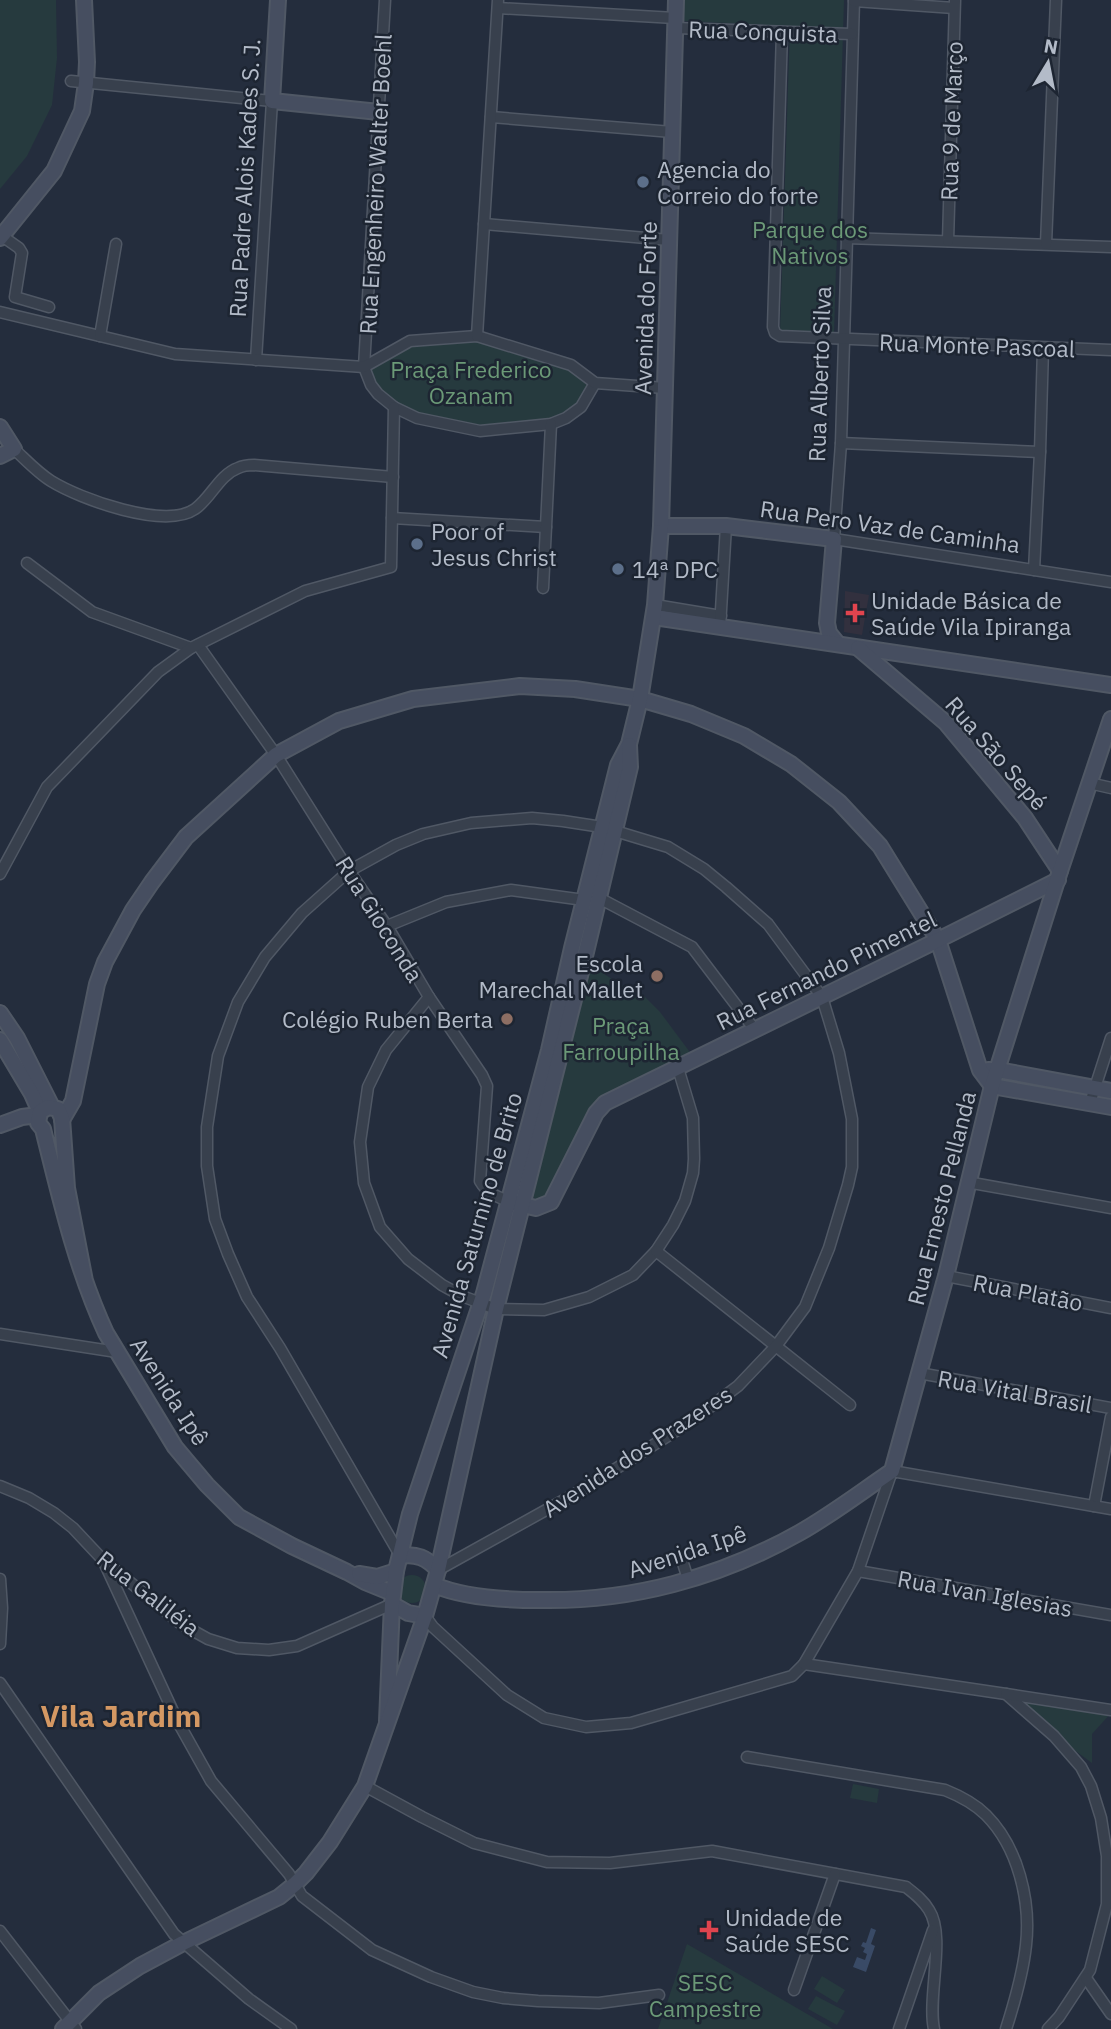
<svg xmlns="http://www.w3.org/2000/svg" width="1111" height="2029" viewBox="0 0 1111 2029" font-family="'IBM Plex Sans',sans-serif">
<style>
.medical{fill:#32303e}
.green{fill:#263a3e}
.water{fill:#394a66}
.lines{fill:none;stroke-linecap:round;stroke-linejoin:round}
.street-casing{stroke:#505865;stroke-width:13}
.secondary-casing{stroke:#505865;stroke-width:18}
.street{stroke:#38404d;stroke-width:10}
.secondary{stroke:#464e60;stroke-width:14}
.service-dot{fill:#5c6f8a;stroke:#1d2532;stroke-width:2.5}
.health-dot{fill:#e0444e;stroke:#1d2532;stroke-width:2.5}
.education-dot{fill:#8d6e63;stroke:#1d2532;stroke-width:2.5}
.labels{text-anchor:middle;dominant-baseline:central;stroke-width:5;stroke-linejoin:round;paint-order:stroke}
.street-label{font-size:23px;fill:#b3bbc8;stroke:#1d2532}
.poi-label{font-size:23px;fill:#b3bbc8;stroke:#1d2532;text-anchor:start}
.park-label{font-size:23px;fill:#6b9977;stroke:#1d2532}
.district-label{font-size:30px;font-weight:bold;fill:#d49863;stroke:#1d2532}
</style>
<rect width="100%" height="100%" fill="#242d3d"/>
<path class="medical" d="M845 591 869 595 862 635 844 632Z"/>
<g class="green">
<path d="M0 0H56L57 58 52 105 27 156 0 189Z"/>
<path d="M684 0H844L834 335 780 332 790 26 684 21Z"/>
<path d="M476 339 568 367 591 384 579 405 551 420 479 427 417 415 378 390 368 368 411 340Z"/>
<path d="M591 966 630 990 634 986 660 1012 692 1055 595 1103 547 1199 537 1202 532 1195Z"/>
<circle cx="412" cy="1589" r="14"/>
<path d="M1018 1699 1111 1713 1092 1734V1763L1077 1752Z"/>
<path d="M853 1784 879 1789 877 1803 850 1798Z"/>
<path d="M687 1944 833 2029H658Z"/>
<path d="M822 1976 845 1990 837 2003 814 1989Z"/>
<path d="M816 1996 845 2011 837 2025 808 2009Z"/>
</g>
<path class="water" d="M871 1928 876 1930 871 1944 875 1946 866 1972 853 1967 857 1957 865 1960 867 1954 863 1952 865 1948 861 1946 863 1942 866 1943Z"/>
<g class="lines">
<defs>
<g id="street">
<path d="M385 0 364 367 371 385 378 394 394 407 417 418 480 431 551 424 566 418 581 407 595 383"/>
<path d="M854 0 841 443 834 539 1111 582"/>
<path d="M854 1 954 8"/>
<path d="M498 8 675 18"/>
<path d="M675 28 852 34"/>
<path d="M782 32 773 327 775 333 780 336 1111 350"/>
<path d="M71 81 272 101 256 360"/>
<path d="M491 117 672 132"/>
<path d="M484 224 669 240"/>
<path d="M2 236 19 248 22 253 15 297 49 307"/>
<path d="M846 238 1111 247"/>
<path d="M948 241 955 0"/>
<path d="M1046 244 1056 0"/>
<path d="M0 312 175 354 364 367 410 341 477 336 571 365 595 383 665 388"/>
<path d="M100 336 116 244"/>
<path d="M477 336 498 0"/>
<path d="M841 443 1040 452"/>
<path d="M14 449C26 460 38 473 51 481 80 499 165 530 195 509 211 498 219 475 238 468 242 466 249 465 254 465L393 477"/>
<path d="M392 518 546 527"/>
<path d="M27 563 92 612 191 648"/>
<path d="M1034 570 1040 452 1043 348"/>
<path d="M543 588 551 424"/>
<path d="M655 605 721 616"/>
<path d="M720 627 726 526"/>
<path d="M198 645 276 755 349 871 387 926 429 997 482 1075 487 1086 480 1181C487 1193 495 1196 508 1201"/>
<path d="M1089 783 1111 788"/>
<path d="M0 874 47 787 158 672 191 648 305 591 391 567 394 407"/>
<path d="M599 898 692 947 755 1030"/>
<path d="M387 926 446 902 511 890 584 900"/>
<path d="M429 997 386 1050 368 1087 360 1142 364 1183 380 1227 408 1259 442 1285 462 1296 496 1309 544 1310 589 1297 633 1275 656 1251 673 1225 685 1201 693 1173 694 1159 693 1118 678 1068"/>
<path d="M1090 1103 1111 1038"/>
<path d="M967 1182 1111 1208"/>
<path d="M656 1251 850 1405"/>
<path d="M946 1276 1111 1308"/>
<path d="M0 1334 117 1352"/>
<path d="M919 1373 1111 1408"/>
<path d="M0 1486 29 1498 54 1513 73 1528 103 1560 181 1624 208 1639 237 1648 269 1650 297 1646 392 1604"/>
<path d="M1094 1506 1111 1417"/>
<path d="M400 1555 280 1348 247 1297 228 1254 215 1219 207 1166V1127L218 1056 238 1002 265 957 302 913 349 871 396 845 423 834 471 823 532 818 563 821 602 827"/>
<path d="M681 1557 688 1579"/>
<path d="M103 1560 178 1722 211 1781 289 1874 302 1896 372 1950 431 1977 473 1992 503 1998 538 2001 599 2003 659 1995"/>
<path d="M438 1570 582 1490 690 1422 738 1386 776 1346 805 1307 829 1248 848 1185 852 1167V1119L839 1053 822 997 768 924 726 887 704 869 668 847 615 831"/>
<path d="M858 1571 1111 1615"/>
<path d="M0 1579 2 1608 0 1644"/>
<path d="M425 1616 433 1627 507 1695 544 1718 586 1727 631 1723 792 1676 804 1664 858 1571 892 1471 1111 1509"/>
<path d="M804 1664 1006 1694 1054 1736 1081 1767 1091 1786 1101 1818 1107 1856V1904L1090 1970 1059 2017 1048 2029"/>
<path d="M0 1683 174 1934 249 1999 291 2029"/>
<path d="M1006 1694 1111 1710"/>
<path d="M747 1757 945 1790C960 1796 974 1803 986 1815 1018 1847 1031 1901 1026 1945 1023 1974 1015 2001 1006 2029"/>
<path d="M365 1786 422 1817 474 1843 547 1862 610 1863 712 1851 906 1887C915 1894 923 1900 929 1910 946 1936 927 1997 934 2029"/>
<path d="M0 1931 76 2029"/>
<path d="M1086 1978 1111 2014"/>
<path d="M794 1990 835 1874"/>
<path d="M899 2029 933 1930"/>
</g>
<g id="secondary">
<path d="M278 0 272 101 379 112"/>
<path d="M0 238 54 171 82 111 86 83 87 62 84 0"/>
<path d="M0 427 14 449 0 456"/>
<path d="M661 526H726L834 539 827 623 829 633 838 644"/>
<path d="M654 617 1111 685"/>
<path d="M858 648 946 723 1025 818 1060 871"/>
<path d="M0 1013 17 1038 52 1107"/>
<path d="M0 1040 32 1094 40 1112"/>
<path d="M988 1070H998L1111 1091"/>
<path d="M992 1086 1111 1107"/>
<path d="M62 1120 73 1101 97 984 105 962 133 910 152 882 186 837 276 755 339 721 413 699 520 686 575 689 640 699 691 714 744 736 791 764 839 802 880 846 938 940 980 1070 992 1086"/>
<path d="M0 1125 22 1117 38 1115"/>
<path d="M514 1203 536 1208 551 1202 596 1113 605 1103 938 940 1058 880"/>
<path d="M85 1281 67 1188 62 1118 58 1109 48 1107 40 1112 38 1123 43 1129C60 1198 76 1268 106 1333L175 1447 207 1485 239 1517 292 1546 347 1572 365 1582 392 1593"/>
<path d="M400 1556C416 1553 427 1558 438 1570"/>
<path d="M359 1574 377 1577 396 1571"/>
<path d="M434 1585C465 1598 505 1600 539 1600 630 1602 719 1578 799 1533 831 1515 861 1492 892 1471L946 1276 992 1086 1060 871 1111 719"/>
<path d="M392 1604 408 1613 425 1616"/>
<path d="M387 1721 392 1604 396 1571 410 1514 484 1293 549 1050 572 948 618 765 629 744 640 699 655 605 661 526 676 0"/>
<path d="M63 2029 99 1993 140 1966 183 1943 279 1897 295 1884 306 1873 330 1842 365 1786 425 1616 438 1570 496 1309 586 952 630 767 629 745"/>
</g>
</defs>
<use href="#street" class="street-casing"/>
<use href="#secondary" class="secondary-casing"/>
<use href="#street" class="street"/>
<use href="#secondary" class="secondary"/>
</g>
<g class="service-dot">
<circle cx="643" cy="182" r="7"/>
<circle cx="417" cy="544" r="7"/>
<circle cx="618" cy="569" r="7"/>
</g>
<g class="health-dot">
<path d="M851.5 602.5h7v7h7v7h-7v7h-7v-7h-7v-7h7z"/>
<path d="M705.5 1919.5h7v7h7v7h-7v7h-7v-7h-7v-7h7z"/>
</g>
<g class="education-dot">
<circle cx="657" cy="976" r="7"/>
<circle cx="507" cy="1019" r="7"/>
</g>
<g class="labels">
<g class="street-label">
<text transform="translate(763 31) rotate(2)">Rua Conquista</text>
<text transform="translate(951 121) rotate(-88)">Rua 9 de Março</text>
<text transform="translate(244 178) rotate(-87)">Rua Padre Alois Kades S. J.</text>
<text transform="translate(375 184) rotate(-87)">Rua Engenheiro Walter Boehl</text>
<text transform="translate(645 308) rotate(-88)">Avenida do Forte</text>
<text transform="translate(977 345) rotate(2)">Rua Monte Pascoal</text>
<text transform="translate(819 374) rotate(-88)">Rua Alberto Silva</text>
<text transform="translate(890 526) rotate(8)">Rua Pero Vaz de Caminha</text>
<text transform="translate(997 753) rotate(49)">Rua São Sepé</text>
<text transform="translate(380 919) rotate(58)">Rua Gioconda</text>
<text transform="translate(826 970) rotate(-26)">Rua Fernando Pimentel</text>
<text transform="translate(941 1198) rotate(-76)">Rua Ernesto Pellanda</text>
<text transform="translate(476 1225) rotate(-74)">Avenida Saturnino de Brito</text>
<text transform="translate(1028 1292) rotate(11)">Rua Platão</text>
<text transform="translate(170 1391) rotate(57)">Avenida Ipê</text>
<text transform="translate(1015 1391) rotate(10)">Rua Vital Brasil</text>
<text transform="translate(637 1451) rotate(-33)">Avenida dos Prazeres</text>
<text transform="translate(687 1551) rotate(-18)">Avenida Ipê</text>
<text transform="translate(149 1593) rotate(38)">Rua Galiléia</text>
<text transform="translate(985 1593) rotate(10)">Rua Ivan Iglesias</text>
</g>
<g class="poi-label">
<text x="657" y="169">Agencia do<tspan x="657" dy="26">Correio do forte</tspan></text>
<text x="431" y="531">Poor of<tspan x="431" dy="26">Jesus Christ</tspan></text>
<text x="632" y="569">14ª DPC</text>
<text x="871" y="600">Unidade Básica de<tspan x="871" dy="26">Saúde Vila Ipiranga</tspan></text>
<text x="643" y="963" text-anchor="end">Escola<tspan x="643" dy="26">Marechal Mallet</tspan></text>
<text x="493" y="1019" text-anchor="end">Colégio Ruben Berta</text>
<text x="725" y="1917">Unidade de<tspan x="725" dy="26">Saúde SESC</tspan></text>
</g>
<g class="park-label">
<text x="810" y="229">Parque dos<tspan x="810" dy="26">Nativos</tspan></text>
<text x="471" y="369">Praça Frederico<tspan x="471" dy="26">Ozanam</tspan></text>
<text x="621" y="1025">Praça<tspan x="621" dy="26">Farroupilha</tspan></text>
<text x="705" y="1982">SESC<tspan x="705" dy="26">Campestre</tspan></text>
</g>
<g class="district-label">
<text x="121" y="1715">Vila Jardim</text>
</g>
</g>
<g transform="translate(1048 63) rotate(10)" stroke="#1d2532" stroke-width="5" paint-order="stroke">
<path d="M0-5L12 26L0 18L-12 26Z" fill="#b3bbc8"/>
<text y="-10" font-size="19" font-weight="bold" text-anchor="middle" fill="#b3bbc8">N</text>
</g>
</svg>
